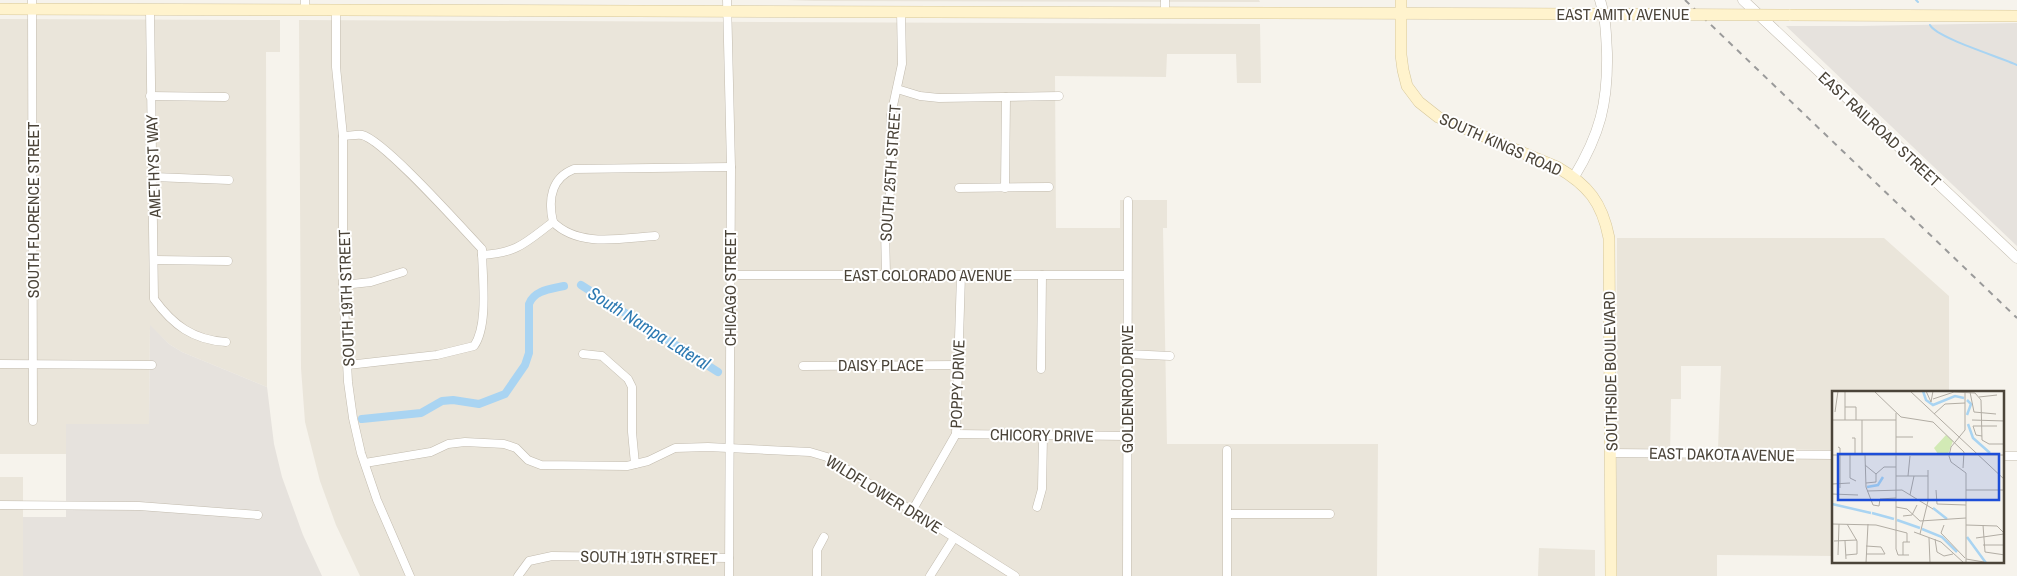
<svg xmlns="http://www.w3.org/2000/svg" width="2017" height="576" viewBox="0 0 2017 576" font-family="'Archivo Narrow',sans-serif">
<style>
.residential{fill:#eae5da}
.industrial{fill:#e6e2dd}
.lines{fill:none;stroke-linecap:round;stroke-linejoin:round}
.stream{stroke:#a9d4f2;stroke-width:2}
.canal{stroke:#a9d4f2;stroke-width:8}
.minor-casing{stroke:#c2bbae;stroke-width:9}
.tertiary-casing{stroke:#c2bbae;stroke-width:11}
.secondary-casing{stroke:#d6c79b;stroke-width:12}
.minor{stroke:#fff;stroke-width:8}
.tertiary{stroke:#fff;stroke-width:10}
.secondary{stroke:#fff3cd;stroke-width:11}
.rail{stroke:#9a9a9a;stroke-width:2;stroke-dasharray:6 6;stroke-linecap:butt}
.secondary-bridge-casing{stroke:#d6c79b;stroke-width:12;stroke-linecap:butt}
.secondary-bridge{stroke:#fff3cd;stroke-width:11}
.labels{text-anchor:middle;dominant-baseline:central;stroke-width:4;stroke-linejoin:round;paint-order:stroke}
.street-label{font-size:16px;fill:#4b4439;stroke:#fff}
.water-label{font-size:18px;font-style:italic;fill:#2e7ab2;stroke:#fff}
.inset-river{fill:none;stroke:#a9d4f2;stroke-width:2.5}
.inset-road{fill:none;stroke:#b2ada4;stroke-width:1}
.view{fill:#1d4ed8;fill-opacity:0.15;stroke:#1d4ed8;stroke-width:2.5}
.inset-edge{fill:none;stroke:#4b4439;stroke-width:2.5}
</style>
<rect width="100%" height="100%" fill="#f6f3ec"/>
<g class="residential">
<path d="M787 0H1259L1260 2 814 1Z"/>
<path d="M0 19 280 20V52H266L267 387 182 352 169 344 150 326 149 424H67L66 454H0Z"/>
<path d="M299 20 1260 24 1261 83H1237L1236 54H1167L1166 77 1055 76 1056 228H1120V200H1167V228H1163L1167 444H1378L1377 576H360L336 525 320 481 305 422 301 368Z"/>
<path d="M1617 238H1884L1949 296V392H1833V450L1718 449 1721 366H1681V399H1671L1670 457 1833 458V556L1717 555V576H1616Z"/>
<rect x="0" y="477" width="23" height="99"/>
<path d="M1539 548 1595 550V576H1538Z"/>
</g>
<g class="industrial">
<path d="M2017 23V246L1786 26H1861Z"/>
<path d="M150 325 169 344 182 352 267 387 274 444 282 477 303 535 322 576H23V517H66V424H149Z"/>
</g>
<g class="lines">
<g class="stream">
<path d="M1916 0 1918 2"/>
<path d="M1930 25C1937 38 2000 57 2017 65"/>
</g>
<g class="canal">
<path d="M581 285 718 372"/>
<path d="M362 419 421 413 442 401 453 400 479 404 505 394 525 365 529 353V304C534 290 551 289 564 286"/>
</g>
<defs>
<g id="minor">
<path d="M32 0 33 421"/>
<path d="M305 0V10"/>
<path d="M727 0 731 167 729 576"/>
<path d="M1165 0V12"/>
<path d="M150 10 154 299C173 325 193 340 226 342"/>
<path d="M336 10V67L343 136V285L348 382 353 418 361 453 377 500 410 576"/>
<path d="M897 89 920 96 939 98 1059 96"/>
<path d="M150 96 225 97"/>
<path d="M343 136C349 136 357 134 362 135 384 140 462 228 482 249 482 275 489 325 474 346L437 355 348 365"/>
<path d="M154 177 229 180"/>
<path d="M959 188 1049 187"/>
<path d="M1005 188 1006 97"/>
<path d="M553 222C548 200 551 178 574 169L731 167"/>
<path d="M553 222C579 248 622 238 655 236"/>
<path d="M482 255C518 253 526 242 553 222"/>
<path d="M155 260 228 261"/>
<path d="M730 275H1127"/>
<path d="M886 275 885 228 891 185V115L902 64 901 12"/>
<path d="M343 285 371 282 403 272"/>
<path d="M583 354 602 356 628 379 632 387V432L635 464"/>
<path d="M1127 354 1170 356"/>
<path d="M0 364 152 365"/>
<path d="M803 366 958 365"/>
<path d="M1041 369 1042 275"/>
<path d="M956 434 1127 436"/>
<path d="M1227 450V576"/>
<path d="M1611 453 1833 455"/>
<path d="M2003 456H2017"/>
<path d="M365 463 431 452 448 444 465 442 504 444 516 448 528 460 541 465 627 466 648 461 675 448 708 447 810 452 827 457 1015 576"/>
<path d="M0 505 139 506 258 515"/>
<path d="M1037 507 1042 489 1043 436"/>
<path d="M912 511 956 434 961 275"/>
<path d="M1228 514H1330"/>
<path d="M518 576 529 561 552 556 729 558"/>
<path d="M817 576V550L824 537"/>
<path d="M930 576 954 538"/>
<path d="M1127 576 1128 201"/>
</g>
<g id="tertiary">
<path d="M1743 0 2017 258"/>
<path d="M1574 177C1600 134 1608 103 1607 53 1606 35 1606 18 1600 0"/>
</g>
<g id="secondary">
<path d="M1401 0V55L1403 70 1407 86 1419 102 1438 117 1557 167C1588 185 1602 202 1609 238L1611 576"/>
<path d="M0 9 1575 14"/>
<path d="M1789 15 2017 16"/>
</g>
</defs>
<use href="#minor" class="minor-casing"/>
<use href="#tertiary" class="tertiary-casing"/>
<use href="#secondary" class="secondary-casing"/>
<use href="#minor" class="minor"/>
<use href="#tertiary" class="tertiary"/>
<use href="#secondary" class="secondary"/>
<path class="rail" d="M1685 0 2017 318"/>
<defs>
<path id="secondary-bridge" d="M1575 14 1789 15"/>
</defs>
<use href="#secondary-bridge" class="secondary-bridge-casing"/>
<use href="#secondary-bridge" class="secondary-bridge"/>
</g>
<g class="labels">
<g class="street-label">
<text x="1623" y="14">EAST AMITY AVENUE</text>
<text transform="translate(1880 129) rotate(43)">EAST RAILROAD STREET</text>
<text transform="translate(1501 144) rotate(24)">SOUTH KINGS ROAD</text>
<text transform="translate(153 166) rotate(-92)">AMETHYST WAY</text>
<text transform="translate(890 173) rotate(-86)">SOUTH 25TH STREET</text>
<text transform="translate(33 210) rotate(-90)">SOUTH FLORENCE STREET</text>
<text x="928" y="275">EAST COLORADO AVENUE</text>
<text transform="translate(730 288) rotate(-90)">CHICAGO STREET</text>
<text transform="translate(346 298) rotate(-92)">SOUTH 19TH STREET</text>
<text x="881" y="365">DAISY PLACE</text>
<text transform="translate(1610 371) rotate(-91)">SOUTHSIDE BOULEVARD</text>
<text transform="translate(957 384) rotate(-88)">POPPY DRIVE</text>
<text transform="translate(1127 389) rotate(-90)">GOLDENROD DRIVE</text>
<text transform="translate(1042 435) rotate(1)">CHICORY DRIVE</text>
<text transform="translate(1722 454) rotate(1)">EAST DAKOTA AVENUE</text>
<text transform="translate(884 494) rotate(32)">WILDFLOWER DRIVE</text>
<text transform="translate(649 557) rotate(1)">SOUTH 19TH STREET</text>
</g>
<g class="water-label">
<text transform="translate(649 328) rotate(32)">South Nampa Lateral</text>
</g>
</g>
<g transform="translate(1832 391)">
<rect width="172" height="172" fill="#f6f3ec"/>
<path d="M114 44 121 50 116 63H106L102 57Z" fill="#d2eab5"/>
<path class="inset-river" d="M91 0 94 9 101 14 123 5 132 7M135 24 139 13 135 9M136 33 141 47 158 62M35 96 46 94 51 86M0 113 39 122M101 117 115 128M40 122 62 128M65 129 88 137M90 138 110 146 125 161M135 146 154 172"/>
<path class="inset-road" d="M42 0 69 26 101 31 132 61 131 77M78 0 173 89M94 0 99 11 101 0M133 0V39L119 56 117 65 119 71 134 82V172M138 1 142 21 164 23M147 6 165 4M101 8 122 1 143 2 149 9 150 49 157 53H173M13 16H24V29M3 21 6 0M64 22V158L66 164H77M102 23 113 13 133 12M0 29H64M13 29V0M140 29 173 30M150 45 144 44 141 35H165M64 46H81M20 47H23V64M6 56 8 57V97M0 64H173M18 64V87L24 90M30 64V29M33 64 34 96 41 114 47 115 48 108 64 107M33 74 44 83V91L34 92M44 83 52 76H64M64 85H96M76 85 78 65M0 93 18 92M104 99 105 113 134 114M134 99H173M35 100 70 99 101 118M0 103 26 104M78 104 82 85M64 116 75 118 88 130 134 127M71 125 80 124 85 114M0 133 44 134 75 142V151M112 134 109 142 133 167M134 134 165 135 173 143M151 134 153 161 173 164M82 141 109 151 132 172M88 143 96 110V79M97 147 98 172M144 147 172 143M103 148 105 161 112 165 121 163M2 150 25 149M13 150 14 168M151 154H173M34 163H53L49 156 34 155M6 164 7 133M14 164 25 163V150L15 133M71 164V151H78M134 168 152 171M34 172 36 133M68 172H93"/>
<path class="view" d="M6 63H167V109H6Z"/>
<rect width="172" height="172" class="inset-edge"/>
</g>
</svg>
